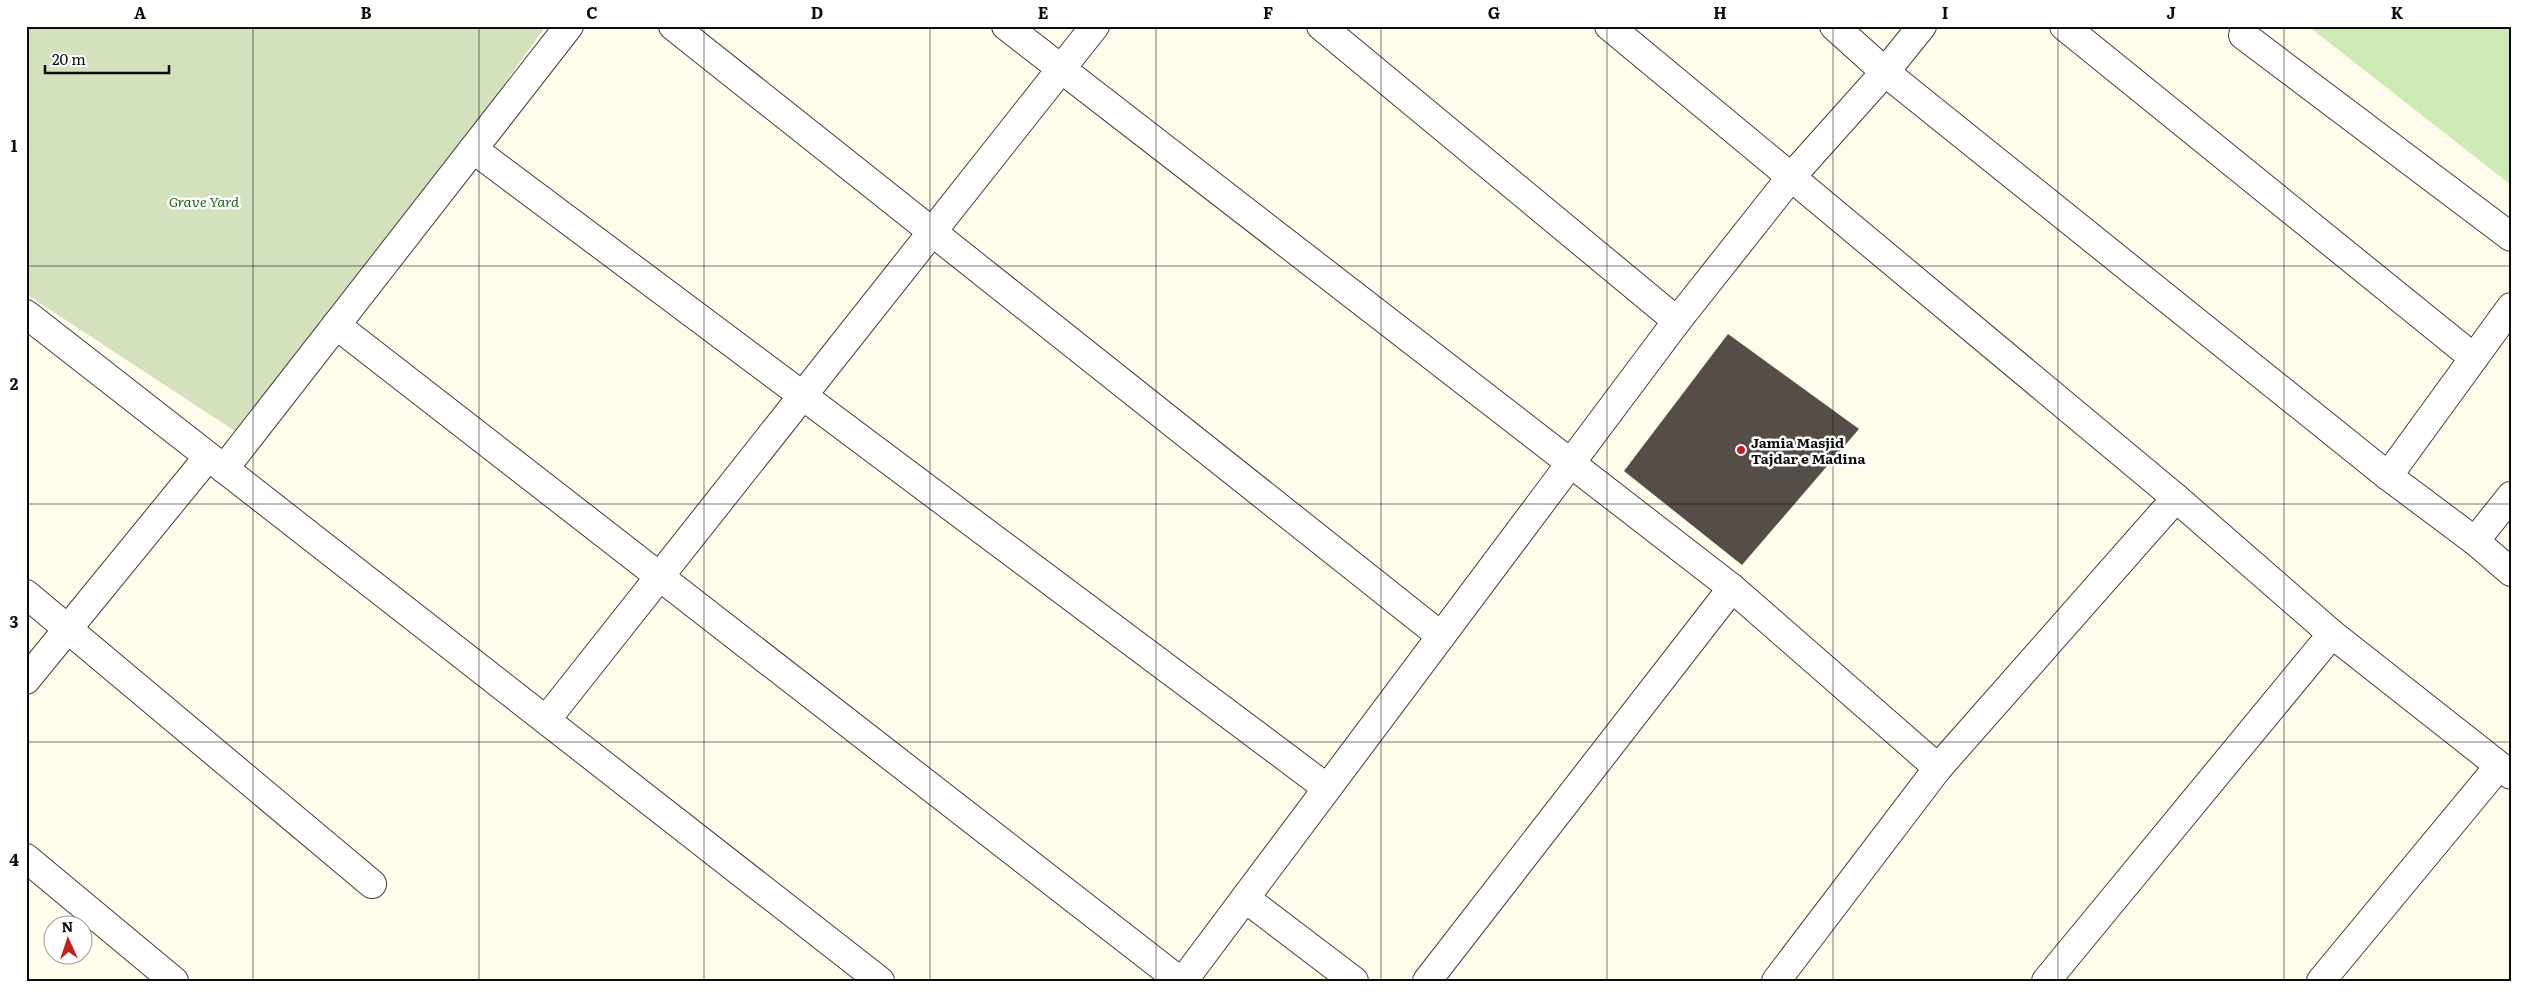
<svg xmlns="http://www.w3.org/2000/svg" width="2537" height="1007" viewBox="0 0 2537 1007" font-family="Literata,serif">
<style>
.green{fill:#cdeab5}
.cemetery{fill:#d3e1bd}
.building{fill:#554e48}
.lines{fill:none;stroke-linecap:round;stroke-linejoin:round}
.minor-casing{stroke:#3f3f3f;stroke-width:30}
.tertiary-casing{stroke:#3f3f3f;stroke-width:30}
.minor{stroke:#fff;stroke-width:28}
.tertiary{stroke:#fff;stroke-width:28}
.grid{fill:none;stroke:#0c0c0c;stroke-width:1;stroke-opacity:0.55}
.poi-dot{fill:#bf2321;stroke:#fff;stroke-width:2}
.labels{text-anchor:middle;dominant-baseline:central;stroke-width:5;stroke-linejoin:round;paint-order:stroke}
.park-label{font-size:14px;font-style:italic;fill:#26651b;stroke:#fff}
.poi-label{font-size:14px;font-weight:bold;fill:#0c0c0c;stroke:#fff;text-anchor:start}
.neatline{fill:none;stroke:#0c0c0c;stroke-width:2}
.grid-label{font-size:16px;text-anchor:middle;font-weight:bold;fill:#0c0c0c}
</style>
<rect width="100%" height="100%" fill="#fffcec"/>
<path class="green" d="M2308 26H2511V185Z"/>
<path class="cemetery" d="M26 26H546L247 439 26 294Z"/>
<path class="building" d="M1728 334 1859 429 1742 565 1624 471Z"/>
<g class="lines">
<defs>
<g id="minor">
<path d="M673 26 1441 636"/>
<path d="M1006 26 1732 588 1427 981"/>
<path d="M1321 26 1677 321"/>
<path d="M1609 26 1791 177"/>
<path d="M1834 26 1885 72 2388 476 2511 307"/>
<path d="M2064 26 2474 358"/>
<path d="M2243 35 2511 237"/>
<path d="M473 149 1327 788"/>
<path d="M26 314 880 981"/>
<path d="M336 325 1180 981"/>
<path d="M224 469 569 26"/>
<path d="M2388 476 2475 541 2511 572"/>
<path d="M2475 541 2511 496"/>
<path d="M1732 588 1938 768"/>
<path d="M26 594 372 884"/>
<path d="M26 680 208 457"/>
<path d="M546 720 1095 26"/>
<path d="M26 858 174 981"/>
<path d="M1245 898 1354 981"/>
<path d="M1776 981 1938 768 2176 498"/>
<path d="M2046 981 2332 634"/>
<path d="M2321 981 2499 766"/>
</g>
<g id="tertiary">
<path d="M1791 177 1885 72 1922 26"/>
<path d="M1183 981 1677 321 1791 177 2176 498 2332 634 2511 775"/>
</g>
</defs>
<use href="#minor" class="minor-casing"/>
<use href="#tertiary" class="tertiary-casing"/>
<use href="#minor" class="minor"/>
<use href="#tertiary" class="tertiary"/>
</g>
<path class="grid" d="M253 26V981M479 26V981M704 26V981M930 26V981M1156 26V981M1381 26V981M1607 26V981M1833 26V981M2058 26V981M2284 26V981M26 266H2511M26 504H2511M26 742H2511"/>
<circle class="poi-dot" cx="1741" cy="450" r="5"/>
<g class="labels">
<g class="park-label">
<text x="204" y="201">Grave Yard</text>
</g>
<g class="poi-label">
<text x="1751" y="442">Jamia Masjid<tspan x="1751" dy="16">Tajdar e Madina</tspan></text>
</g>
</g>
<rect width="2537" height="1007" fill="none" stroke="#ffffff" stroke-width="55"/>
<g transform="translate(68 940) rotate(357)"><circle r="24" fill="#ffffff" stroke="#9e9e9e"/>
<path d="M0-4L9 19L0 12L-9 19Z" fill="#bf2321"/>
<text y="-8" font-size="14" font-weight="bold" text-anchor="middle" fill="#0c0c0c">N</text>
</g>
<path d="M45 65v8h124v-8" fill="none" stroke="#0c0c0c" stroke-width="2.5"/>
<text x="52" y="65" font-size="15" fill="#0c0c0c" stroke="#ffffff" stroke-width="4" paint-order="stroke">20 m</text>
<rect x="28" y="28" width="2482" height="952" class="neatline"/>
<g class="grid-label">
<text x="140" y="19">A</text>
<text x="366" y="19">B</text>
<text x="592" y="19">C</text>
<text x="817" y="19">D</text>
<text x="1043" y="19">E</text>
<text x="1268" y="19">F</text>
<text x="1494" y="19">G</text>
<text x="1720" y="19">H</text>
<text x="1945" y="19">I</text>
<text x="2171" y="19">J</text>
<text x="2397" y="19">K</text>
<text x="14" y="152">1</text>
<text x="14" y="390">2</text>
<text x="14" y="628">3</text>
<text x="14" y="866">4</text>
</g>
</svg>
